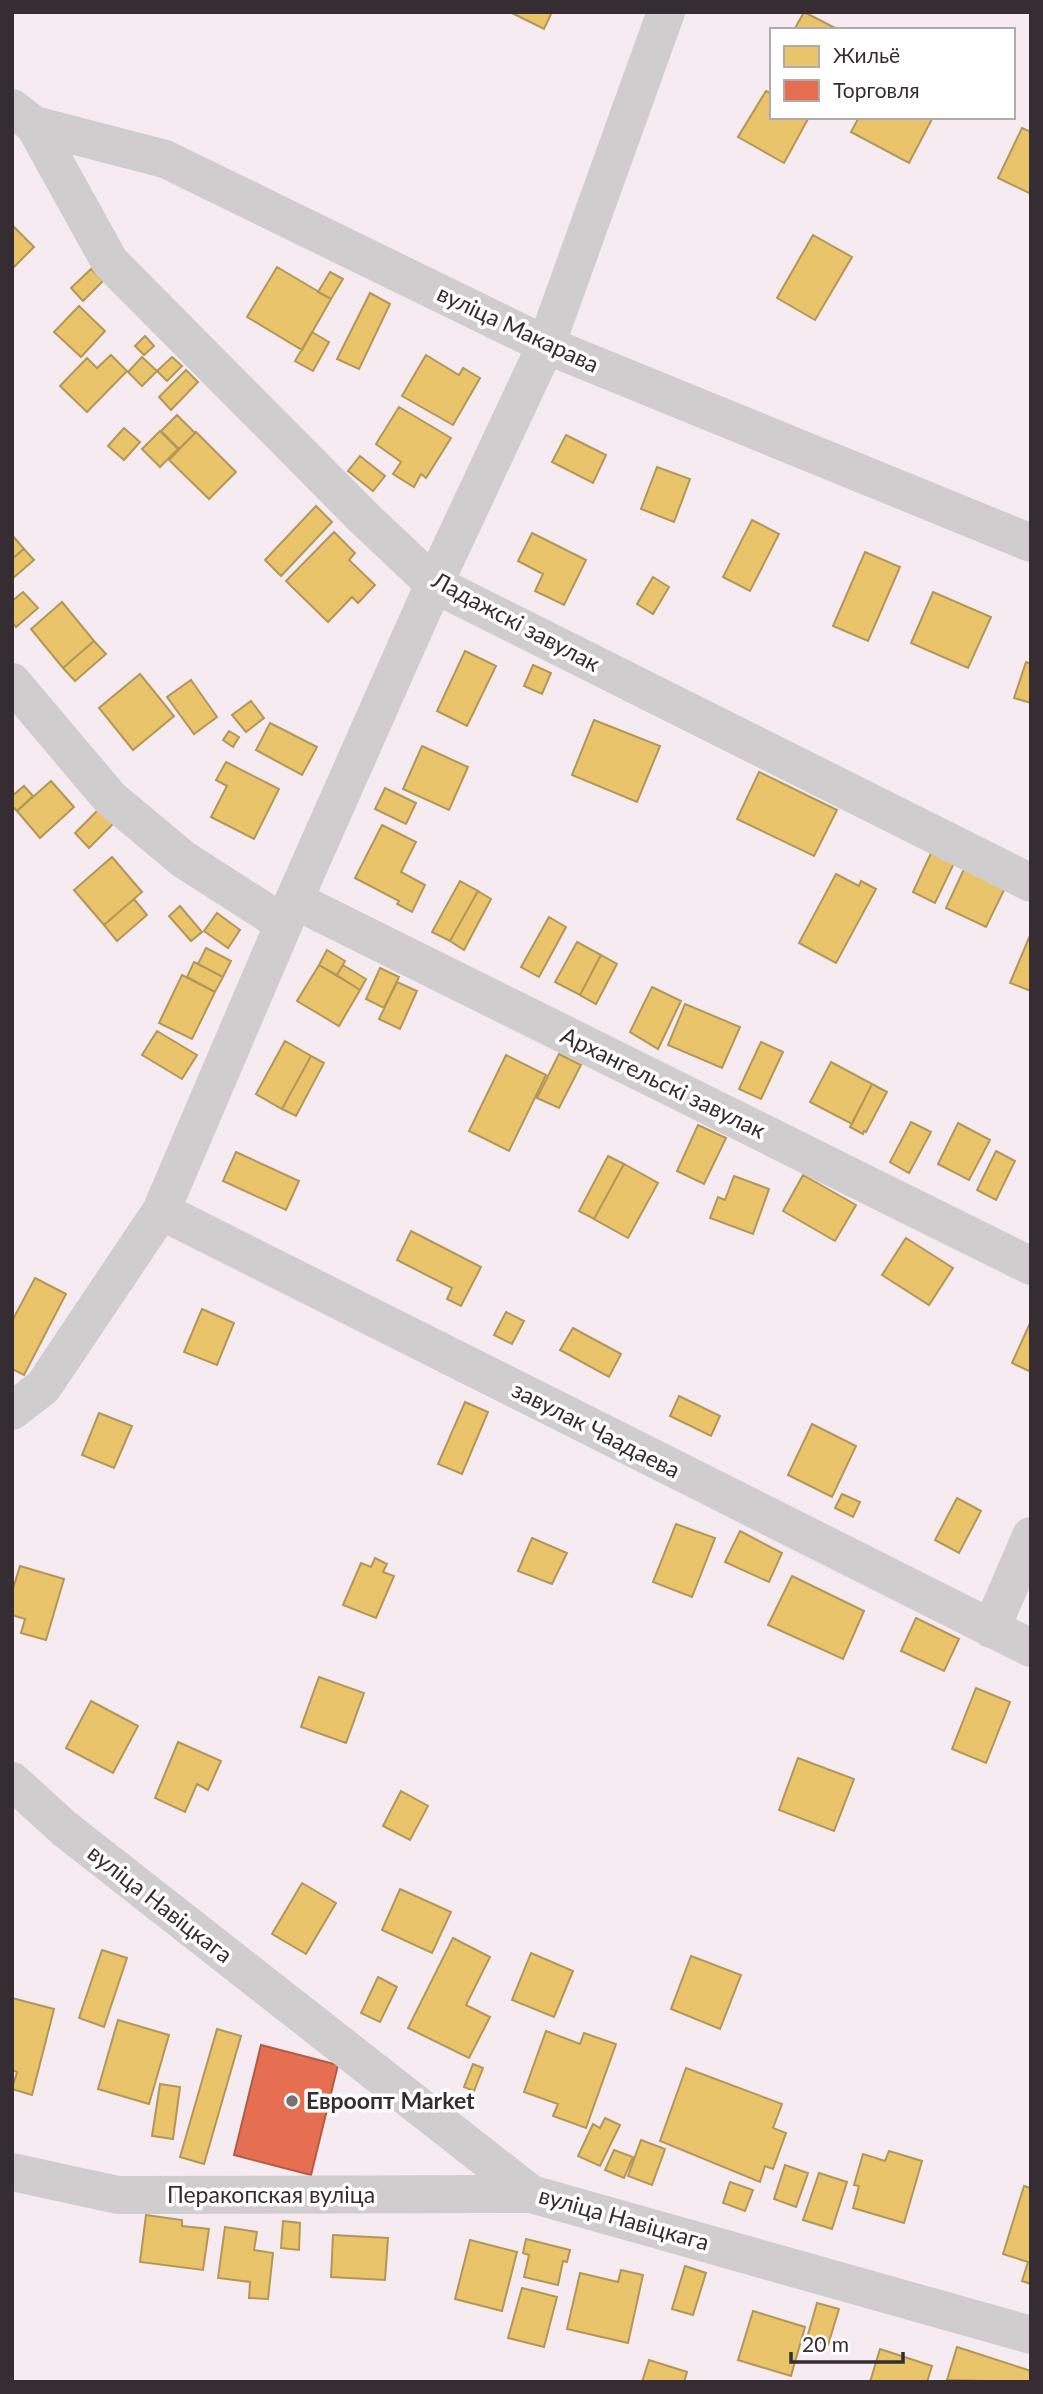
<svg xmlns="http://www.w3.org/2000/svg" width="1043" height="2394" viewBox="0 0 1043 2394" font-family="Lato,sans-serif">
<rect width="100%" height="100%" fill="#f6ebf1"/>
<path fill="#e9c46a" stroke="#b39759" stroke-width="2" d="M510,12H552L544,29Z
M804,12L839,30H794Z
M766,91L772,94V117H809L784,163L738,137Z
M859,117H933L909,163L851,132Z
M1022,128L1031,132V194L998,178Z
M13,226L34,247L12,269V227Z
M813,235L852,257L815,320L777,298Z
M277,267L331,299L302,350L247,317Z
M91,269L103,281L83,301L71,288Z
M330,272L343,279L331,299L318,292Z
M370,293L390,304L359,369L337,359Z
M79,306L105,331L81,357L54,332Z
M312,332L329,342L313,371L295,361Z
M145,336L154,346L144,355L135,346Z
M111,355L127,371L87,412L60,386L87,358L97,368Z
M426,355L459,375L463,368L480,378L453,425L402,396Z
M142,357L157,371L142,386L128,372Z
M172,357L182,366L167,381L157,371Z
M186,370L198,382L171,410L159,397Z
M399,407L451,438L426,478L421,474L414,487L393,474L401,462L376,444Z
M177,415L195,433L179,449L161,431Z
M124,428L140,442L124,460L108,446Z
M160,431L178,449L160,467L142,449Z
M196,432L236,472L209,499L169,460Z
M566,435L606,455L593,483L552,462Z
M360,456L385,476L373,491L348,471Z
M657,467L690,479L674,522L641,509Z
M316,506L332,522L281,576L265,560Z
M752,520L779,534L750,591L723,577Z
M334,532L355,553L349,560L375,585L358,603L352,597L328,622L286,581Z
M532,533L586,560L564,605L535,591L543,574L518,561Z
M12,535L24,549L12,559Z
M24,549L34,560L12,579V559Z
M865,552L900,567L868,641L833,626Z
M653,577L669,587L653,614L637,604Z
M23,592L38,608L16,627L12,622V601Z
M933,592L991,617L968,668L911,643Z
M62,602L94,641L63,668L31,629Z
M94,641L106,654L75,681L63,668Z
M465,651L496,666L467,726L437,711Z
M1026,662L1031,664V703L1014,698Z
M533,665L551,673L542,694L524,686Z
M140,674L174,716L133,750L99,708Z
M191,680L217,717L194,734L167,697Z
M251,701L264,718L246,732L232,715Z
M594,720L660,746L637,802L572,775Z
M270,723L317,747L302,775L256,750Z
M229,731L239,737L233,747L223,740Z
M422,746L468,767L449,810L403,789Z
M226,762L279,789L254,839L211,817L227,786L216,780Z
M759,772L837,810L814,856L737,819Z
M51,781L74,807L40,838L17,811Z
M24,786L33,796L17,811L12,806V796Z
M385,788L416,803L406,824L375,809Z
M100,808L114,823L89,848L75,833Z
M382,825L416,842L401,872L425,885L412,912L397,904L399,901L355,878Z
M931,853L954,863L935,903L913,892Z
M112,857L142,892L104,925L74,890Z
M964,869L1005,888L986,927L946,908Z
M836,874L859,886L861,881L876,889L836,963L799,943Z
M460,881L478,891L450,941L432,932Z
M478,891L491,899L464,950L450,941Z
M134,899L147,915L117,941L104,925Z
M180,906L202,932L191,941L169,916Z
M217,913L240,930L228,948L204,931Z
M549,917L566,927L539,977L521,967Z
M1031,933V991L1010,983Z
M577,942L601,955L580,995L555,982Z
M206,948L231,961L223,977L198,964Z
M327,950L345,961L337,975L319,965Z
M601,955L617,964L596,1004L580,995Z
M194,962L223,977L215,992L187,977Z
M319,965L360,990L339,1026L297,1001Z
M343,965L366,979L360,990L337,975Z
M380,968L399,977L384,1008L366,999Z
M182,975L215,992L192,1039L159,1023Z
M397,982L417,991L400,1029L379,1019Z
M652,987L681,1001L658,1049L630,1032Z
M685,1004L740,1027L722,1068L668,1045Z
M157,1031L197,1055L182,1079L142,1055Z
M285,1041L311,1056L282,1109L256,1094Z
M761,1042L783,1052L761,1099L739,1089Z
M559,1054L581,1065L559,1108L537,1098Z
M506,1055L546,1075L509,1151L469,1131Z
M311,1056L324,1063L296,1116L282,1109Z
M831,1062L872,1084L852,1124L810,1102Z
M872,1084L887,1092L866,1132L864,1131L863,1134L850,1127Z
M911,1122L931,1132L909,1173L890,1162Z
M958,1123L990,1140L969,1180L938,1164Z
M698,1125L726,1138L704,1184L677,1171Z
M996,1151L1015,1161L996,1200L977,1190Z
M236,1152L299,1181L286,1210L223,1181Z
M608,1156L624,1164L594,1219L579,1211Z
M624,1164L658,1183L628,1238L594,1219Z
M803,1175L856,1205L835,1241L783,1211Z
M734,1176L769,1189L753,1234L710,1218L718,1197L725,1200Z
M411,1231L481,1267L461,1306L447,1299L452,1288L397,1260Z
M906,1238L953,1268L929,1305L882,1275Z
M35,1278L66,1294L24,1375L12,1369V1321Z
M202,1309L234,1323L217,1365L184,1352Z
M506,1312L524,1321L512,1344L494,1335Z
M1031,1321V1372L1012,1363Z
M573,1328L621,1354L609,1377L560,1350Z
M679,1396L720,1416L711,1436L670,1416Z
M465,1402L488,1412L462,1474L438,1464Z
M99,1413L132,1426L114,1468L82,1455Z
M812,1424L856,1446L832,1497L788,1475Z
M842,1494L860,1502L853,1517L835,1508Z
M957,1498L981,1511L959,1553L935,1540Z
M676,1524L715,1538L692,1597L653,1582Z
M740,1531L782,1553L769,1582L725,1562Z
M532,1538L567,1553L552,1584L518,1571Z
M375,1558L387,1564L383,1572L394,1576L376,1618L343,1605L361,1563L371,1567Z
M20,1566L64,1579L46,1640L21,1633L25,1619L12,1615V1592Z
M792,1576L864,1611L843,1659L768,1625Z
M916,1618L959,1639L944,1671L901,1651Z
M319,1677L364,1693L346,1743L301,1727Z
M976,1688L1010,1702L986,1763L952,1749Z
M91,1701L138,1726L113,1773L66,1748Z
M178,1742L221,1761L208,1790L197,1784L185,1812L155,1798Z
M798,1758L854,1779L834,1831L779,1810Z
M401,1791L428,1806L410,1840L383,1826Z
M302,1883L336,1903L306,1954L272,1934Z
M400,1889L451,1912L432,1953L382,1930Z
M453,1938L490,1957L466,2005L490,2017L469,2058L408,2028Z
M102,1950L127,1958L104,2027L79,2018Z
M531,1953L573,1971L554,2017L512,2000Z
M691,1956L741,1975L720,2029L671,2009Z
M378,1977L397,1987L380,2022L361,2013Z
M12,1998L54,2009L32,2095L12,2089L17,2072L12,2070Z
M118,2020L169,2035L149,2104L98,2089Z
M217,2029L241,2036L204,2164L180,2157Z
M546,2031L580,2044L584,2033L616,2044L586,2128L553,2116L558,2104L524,2092Z
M473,2064L483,2068L474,2091L464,2087Z
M686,2068L782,2104L773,2128L786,2133L773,2169L765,2166L760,2182L660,2141Z
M160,2084L180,2087L173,2139L152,2136Z
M605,2118L620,2125L600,2166L578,2156L593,2124L600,2128Z
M641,2140L665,2149L652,2185L628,2176Z
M614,2150L633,2157L624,2178L605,2170Z
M889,2151L922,2161L904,2223L853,2208L859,2186L854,2185L863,2154L885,2161Z
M785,2165L808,2173L796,2207L774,2199Z
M819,2173L847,2182L832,2229L803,2220Z
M730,2182L753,2190L745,2211L723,2203Z
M1024,2186L1031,2188V2284L1022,2281L1028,2262L1003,2254Z
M146,2215L182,2220V2226L209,2229L203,2270L140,2262Z
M283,2221L300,2223L299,2250L281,2248Z
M225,2227L257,2232L254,2250L273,2253L268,2299L249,2298L250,2282L218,2278Z
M333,2235L388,2238L385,2280L331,2277Z
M526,2239L570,2250L567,2262L563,2261L558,2285L524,2277L529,2255L523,2253Z
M470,2240L517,2252L502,2311L455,2299Z
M685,2266L706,2273L693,2315L672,2309Z
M621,2270L643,2275L628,2343L567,2329L580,2273L618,2282Z
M522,2288L557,2297L544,2347L508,2338Z
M817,2303L839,2309L828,2345L807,2338Z
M753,2311L805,2327L791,2376L738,2360Z
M957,2347L1031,2371L1030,2382L947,2380Z
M880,2349L932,2366L927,2382H870Z
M649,2360L687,2372L684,2382H642Z"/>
<path fill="#e76f51" stroke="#b25b47" stroke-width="2" d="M261,2045L338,2065L311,2175L234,2155Z"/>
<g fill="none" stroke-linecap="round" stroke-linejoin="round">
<path stroke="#d0cdce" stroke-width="38" d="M12,108L34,125L165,159L546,345L1031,543
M34,125L110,262L365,519L434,584L1031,883
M12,682L110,798L183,859L284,924
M294,900L1031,1266
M161,1211L1031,1648
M12,1411L43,1387L161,1211L294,900L434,584L546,345L666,12
M991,1629L1031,1536
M12,1781L65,1829L531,2194L1031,2335
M12,2172L118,2195L531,2194"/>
</g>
<circle fill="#797074" stroke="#fff" stroke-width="2.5" cx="292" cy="2101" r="7"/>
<g text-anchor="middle" stroke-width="7" stroke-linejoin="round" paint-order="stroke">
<g font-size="23" fill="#352d31" stroke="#fff">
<text transform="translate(518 329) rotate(25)" y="8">вуліца Макарава</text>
<text transform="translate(516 622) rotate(28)" y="8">Ладажскі завулак</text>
<text transform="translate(663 1083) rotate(26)" y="8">Архангельскі завулак</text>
<text transform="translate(596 1430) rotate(27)" y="8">завулак Чаадаева</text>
<text transform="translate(160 1904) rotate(38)" y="8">вуліца Навіцкага</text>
<text x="271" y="2203">Перакопская вуліца</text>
<text transform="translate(624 2219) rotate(16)" y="8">вуліца Навіцкага</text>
</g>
<g font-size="23" font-weight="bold" fill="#352d31" stroke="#fff" text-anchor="start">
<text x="306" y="2109">Евроопт Market</text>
</g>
</g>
<rect width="1043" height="2394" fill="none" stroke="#352d31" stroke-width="28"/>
<rect x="770" y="28" width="245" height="91" fill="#ffffff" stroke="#aeabad" stroke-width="2"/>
<rect x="784" y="46" width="35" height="21" fill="#e9c46a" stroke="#aeabad" stroke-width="2"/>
<text x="833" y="63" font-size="21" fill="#352d31">Жильё</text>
<rect x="784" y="80" width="35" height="21" fill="#e76f51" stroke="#aeabad" stroke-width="2"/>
<text x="833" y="98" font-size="21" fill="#352d31">Торговля</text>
<path d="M791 2352v10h112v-10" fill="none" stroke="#352d31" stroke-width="3.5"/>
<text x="802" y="2352" font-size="21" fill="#352d31" stroke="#ffffff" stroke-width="5" paint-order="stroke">20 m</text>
</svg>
